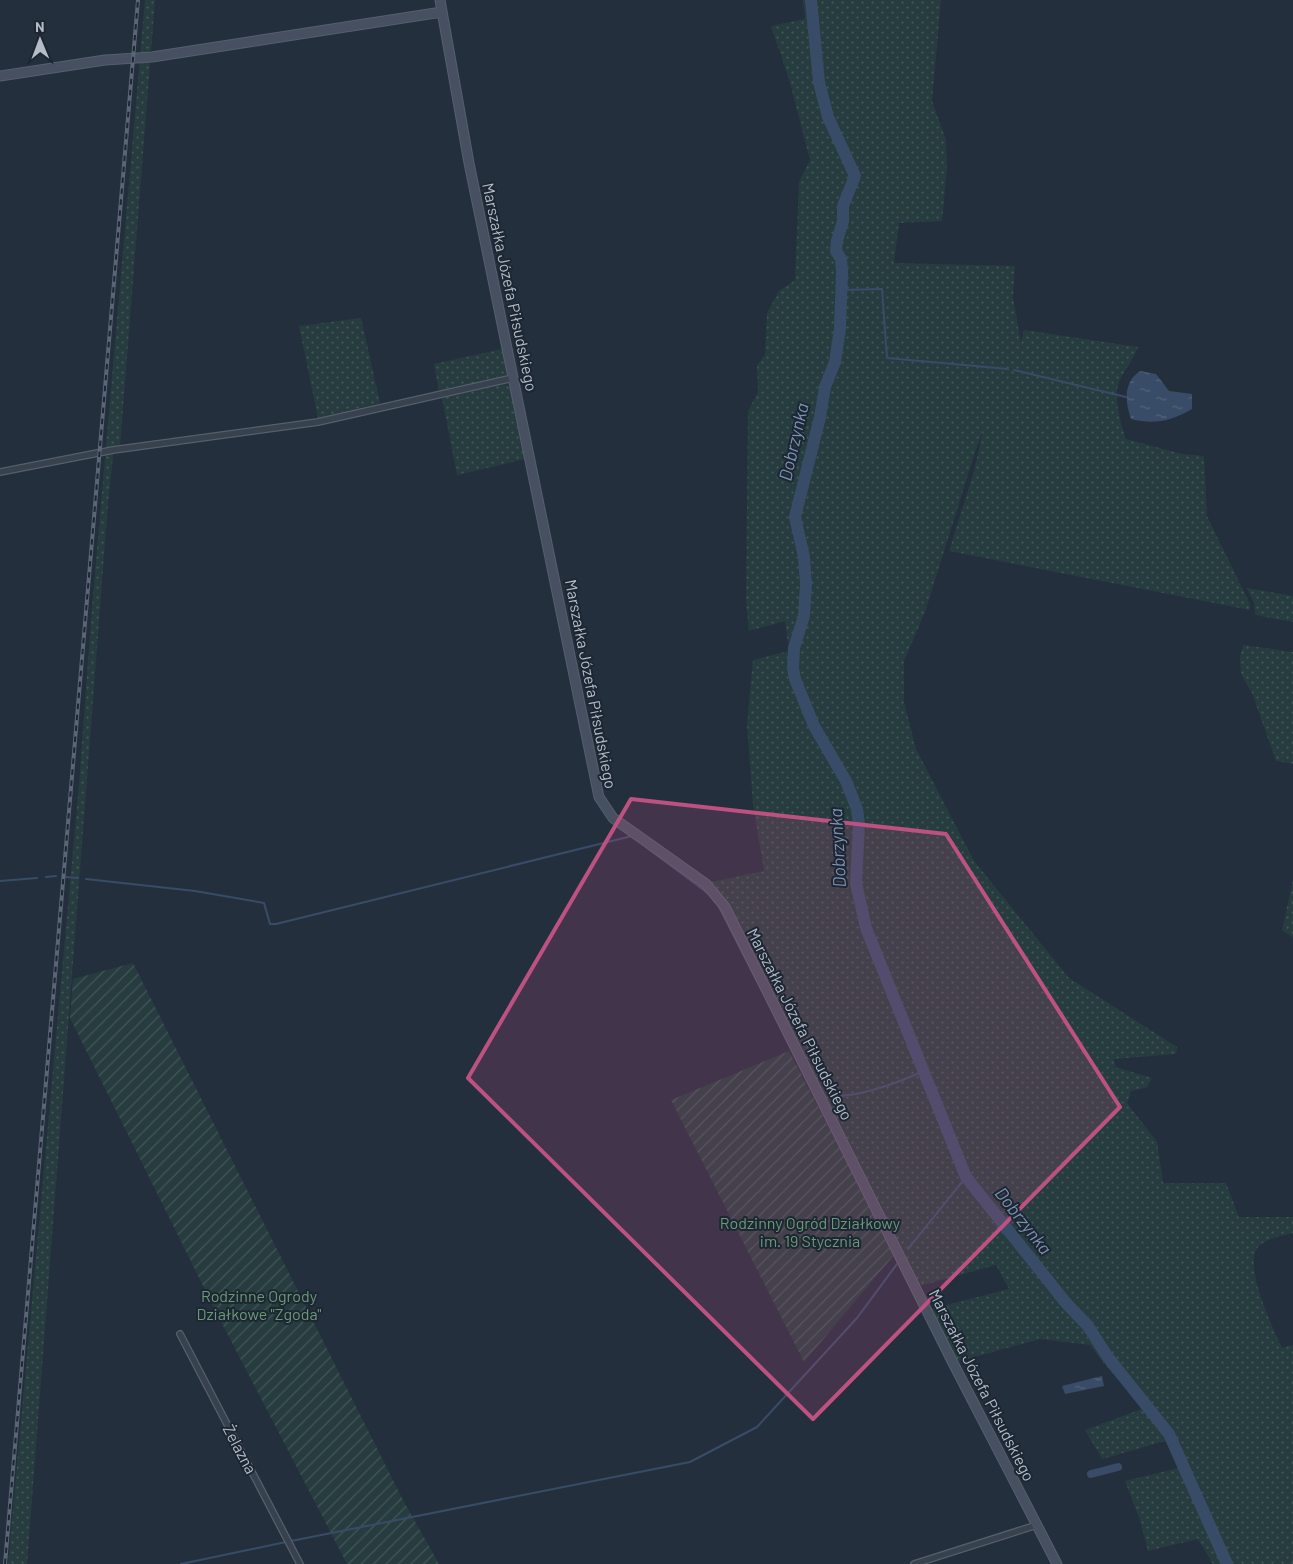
<svg xmlns="http://www.w3.org/2000/svg" width="1293" height="1564" viewBox="0 0 1293 1564" font-family="Barlow,sans-serif">
<defs>
<pattern id="grass-dots" width="8" height="8" patternUnits="userSpaceOnUse" patternTransform="scale(1.25)"><rect width="8" height="8" fill="#263c3f"/><path d="M2 2h.1M6 6h.1" fill="none" stroke="#435659" stroke-width="1.8" stroke-linecap="round"/></pattern>
<pattern id="garden-furrows" width="10" height="10" patternUnits="userSpaceOnUse" patternTransform="scale(1.25)"><rect width="10" height="10" fill="#263c3f"/><path d="M-1 1l2-2M0 10L10 0M9 11l2-2" fill="none" stroke="#435659"/></pattern>
<pattern id="water-ripples" width="26" height="14" patternUnits="userSpaceOnUse" patternTransform="scale(1.25)"><rect width="26" height="14" fill="#394c67"/><path d="M2 4q2-2 4 0t4 0M15 11q2-2 4 0t4 0" fill="none" stroke="#53647b"/></pattern>
</defs>
<rect width="100%" height="100%" fill="#242f3e"/>
<path fill="url(#grass-dots)" d="M145,0H155L120,446L114,447L108,503L27,1564H8L79,785L92,607Z
M803,0H941L932,101L946,140L947,168L942,221L899,223L894,263L1015,266L1013,297L1021,343L1024,330L1138,347C1133,360 1124,370 1119,382C1113,396 1121,425 1126,439L1182,454L1204,456L1207,516L1250,604V610L949,551L974,471L984,427L993,406L976,449L925,612L904,661V702L916,749L974,861L1069,978L1177,1047L1176,1054L1114,1059L1115,1067L1152,1078L1147,1087L1131,1091L1127,1103L1157,1142L1163,1183H1226L1239,1217H1293V1233C1283,1236 1268,1238 1260,1245C1240,1261 1274,1330 1282,1348L1293,1345V1564H1213L1198,1539L1148,1551L1140,1520L1125,1481L1182,1467L1169,1440L1102,1459L1085,1430L1142,1409C1125,1386 1106,1368 1090,1345L1040,1339L953,1363L927,1310L1009,1289L996,1265L916,1287L855,1155L808,1062L725,907L727,902L711,882L764,871L753,804L747,725L753,660L789,651L785,621L749,631L746,601L748,411L758,392L757,366L765,354L767,313L779,291L795,280L799,182L810,160L789,79L771,26L805,19Z
M361,318L380,403L318,418L299,326Z
M502,349L507,372L504,377L439,391L434,364Z
M503,384H506L511,388L525,459L457,475L442,398Z
M1247,588L1293,596V622L1255,615L1254,603Z
M1243,645L1293,652V764L1276,761L1252,693L1241,674L1240,657Z
M1293,880V938L1282,930Z"/>
<path fill="url(#garden-furrows)" d="M133,963L403,1500L439,1564H347L215,1310L70,1018L73,979Z
M789,1051L895,1254L804,1362L671,1100Z"/>
<path fill="url(#water-ripples)" d="M1140,371L1156,374L1169,391L1192,394V409C1171,421 1154,425 1131,419C1125,401 1123,383 1140,371Z
M1102,1376L1104,1386L1065,1394L1062,1386Z"/>
<g fill="none" stroke-linecap="round" stroke-linejoin="round">
<path stroke="#394c67" stroke-width="2" d="M840,290L882,289L887,358L1008,369
M1014,370L1126,397
M646,847L710,895
M46,877L56,876
M66,877L78,878
M86,879L195,891L264,903L270,924H276L632,836
M0,881L37,878
M719,907L759,985
M786,1038L815,1096
M832,1096C861,1097 897,1083 924,1071
M908,1249L966,1177
M291,1541L690,1462L757,1427L857,1318L897,1264
M181,1564L286,1542"/>
<path stroke="#394c67" stroke-width="8" d="M1091,1474L1118,1467"/>
<path stroke="#394c67" stroke-width="12" d="M811,0L819,82L828,117L855,176L843,206V221L837,241L836,251L841,259L842,272L840,329L835,362L825,387L820,417L795,517L804,557L806,584L804,616L794,648L793,668L795,679L814,726L846,781L857,809L859,824L856,883L866,928L966,1177L1066,1303L1088,1326L1107,1356L1169,1434L1227,1564"/>
<defs>
<path id="street" d="M0,472L113,450L318,422L513,378
M180,1334L300,1564
M914,1564L1037,1525"/>
<path id="secondary" d="M440,0L469,163L599,797L613,818L706,884L725,907L953,1363L1057,1564
M0,76L105,60L152,57L442,12"/>
</defs>
<use href="#street" stroke="#565f6c" stroke-width="8"/>
<use href="#secondary" stroke="#565f6c" stroke-width="11"/>
<use href="#street" stroke="#38414e" stroke-width="5.5"/>
<use href="#secondary" stroke="#465061" stroke-width="9"/>
<defs>
<path id="rail" d="M5,1564L138,0"/>
</defs>
<use href="#rail" stroke="#5a6575" stroke-width="4"/>
<use href="#rail" stroke="#1d2633" stroke-width="2" stroke-dasharray="5.5" stroke-linecap="butt"/>
</g>
<path fill="#bd5182" fill-opacity="0.2" stroke="#bd5182" stroke-width="4" stroke-linejoin="round" d="M631,799L946,834L1120,1107L813,1419L468,1078Z"/>
<g text-anchor="middle" stroke-width="4" stroke-linejoin="round" paint-order="stroke">
<g font-size="16" fill="#b4bcc9" stroke="#1d2633">
<text transform="translate(510 287) rotate(78)" y="6">Marszałka Józefa Piłsudskiego</text>
<text transform="translate(591 684) rotate(79)" y="6">Marszałka Józefa Piłsudskiego</text>
<text transform="translate(800 1024) rotate(63)" y="6">Marszałka Józefa Piłsudskiego</text>
<text transform="translate(982 1385) rotate(63)" y="6">Marszałka Józefa Piłsudskiego</text>
<text transform="translate(240 1449) rotate(62)" y="6">Żelazna</text>
</g>
<g font-size="16" fill="#6b9a76" stroke="#1d2633">
<text x="810" y="1229">Rodzinny Ogród Działkowy<tspan x="810" dy="18">im. 19 Stycznia</tspan></text>
<text x="259" y="1302">Rodzinne Ogrody<tspan x="259" dy="18">Działkowe "Zgoda"</tspan></text>
</g>
<g font-size="18" font-style="italic" fill="#7c92b1" stroke="#1d2633">
<text transform="translate(794 442) rotate(-77)" y="6">Dobrzynka</text>
<text transform="translate(838 848) rotate(-93)" y="6">Dobrzynka</text>
<text transform="translate(1023 1221) rotate(52)" y="6">Dobrzynka</text>
</g>
</g>
<g transform="translate(40 40) rotate(359)" stroke="#1d2633" stroke-width="4" paint-order="stroke">
<path d="M0-4L9 19L0 12L-9 19Z" fill="#b4bcc9"/>
<text y="-8" font-size="14" font-weight="bold" text-anchor="middle" fill="#b4bcc9">N</text>
</g>
</svg>
